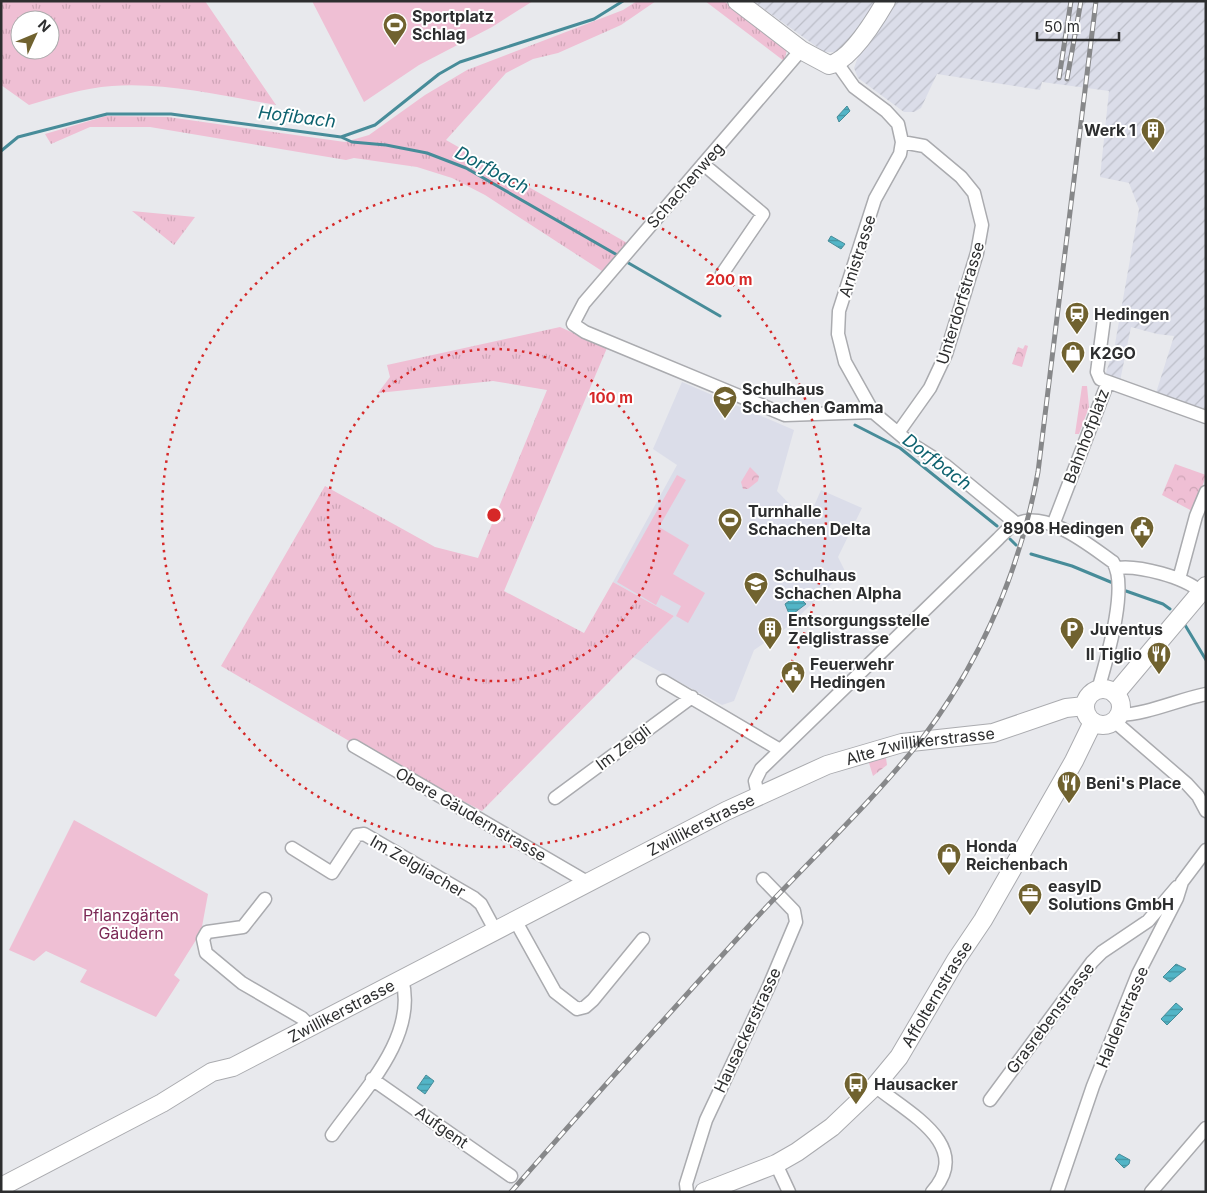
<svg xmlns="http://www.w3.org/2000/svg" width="1207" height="1193" viewBox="0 0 1207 1193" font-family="Inter,sans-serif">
<defs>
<pattern id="industrial-furrows" width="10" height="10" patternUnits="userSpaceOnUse" patternTransform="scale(1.25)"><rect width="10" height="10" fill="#dbdde9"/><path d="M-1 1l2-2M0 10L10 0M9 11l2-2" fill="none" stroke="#bcbec8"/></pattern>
<pattern id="grass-tufts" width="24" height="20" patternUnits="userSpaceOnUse" patternTransform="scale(1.25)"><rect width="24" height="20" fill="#efbfd4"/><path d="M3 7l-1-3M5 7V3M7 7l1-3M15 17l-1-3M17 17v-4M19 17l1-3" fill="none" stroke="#cda4b6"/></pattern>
<pattern id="park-crowns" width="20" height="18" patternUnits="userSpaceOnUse" patternTransform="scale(1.25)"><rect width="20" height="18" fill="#efbfd4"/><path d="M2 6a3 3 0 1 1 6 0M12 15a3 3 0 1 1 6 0" fill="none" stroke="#cda4b6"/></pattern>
<pattern id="water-rules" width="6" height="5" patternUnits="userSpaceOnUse" patternTransform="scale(1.25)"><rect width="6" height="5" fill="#52b5c7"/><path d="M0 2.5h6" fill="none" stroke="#4494a2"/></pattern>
</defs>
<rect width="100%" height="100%" fill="#e8e9ed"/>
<path fill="#dbdde9" d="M682,382L794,430L777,491L803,518L814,506L821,490L862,508L838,557L845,571L789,626L754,650L734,701L722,705L633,657L674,616L613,582L677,465L653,449Z"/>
<path fill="url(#industrial-furrows)" d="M753,1H1206V412L1155,396L1174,336L1157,334L1131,327L1120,381L1105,376L1115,344L1139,209L1129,183L1100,177L1109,91L1042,82L1040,90L937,74L921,108L914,112H904L858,78L854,68L858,57L844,47L835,52H824Z"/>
<path fill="url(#grass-tufts)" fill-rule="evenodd" d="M1,1H205L276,105C223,96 166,82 112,86C83,88 56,97 29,105L1,85ZM20,20H50V50H20Z
M637,1H656L621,25L558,53L533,59L506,73L446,140L629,244L605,273L485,195L452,178L417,167L354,158L346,160L150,127H90L51,144L45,134L106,116L168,117L345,142L369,135L425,95L467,70L623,10Z
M705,1H724L787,50L784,61Z
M132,211L195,217L174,245Z
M560,327L607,348L504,591L584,633L613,582L674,616L482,811L356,745L221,666L325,486L435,547L478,558L547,390L493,381L378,393L390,377L387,365Z
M1082,386H1087L1089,407L1079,434H1075Z"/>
<path fill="url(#park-crowns)" d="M1025,345L1028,346L1022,367L1012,364L1018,347L1023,349Z
M1175,464L1206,475L1194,512L1162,495Z
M750,467L759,476L758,481L748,489H743L741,482Z
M886,758L887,765L873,776L869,763L875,759Z"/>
<path fill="#efbfd4" d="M312,1H533L492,27L419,65L364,102Z
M677,475L686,480L659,527L689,545L673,574L705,593L688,623L676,616L681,606L661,595L656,605L617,582Z
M74,820L208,894L201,932L174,975L180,980L156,1017L80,982L87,970L46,951L34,961L9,950Z"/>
<path fill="url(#water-rules)" stroke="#478c99" d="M847,106L850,111L839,122L837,117Z
M831,236L845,244L841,249L828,241Z
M797,595L806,604L790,616L785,604Z
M1176,964L1186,969L1170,982L1163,977Z
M1176,1003L1183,1009L1167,1025L1161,1019Z
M426,1075L434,1081L425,1094L417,1088Z
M1119,1154L1130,1160L1129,1164L1124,1168L1115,1159Z"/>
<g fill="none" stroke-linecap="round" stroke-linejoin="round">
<path stroke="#478c99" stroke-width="3" d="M341,137L352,142L386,145L427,153L466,168L619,256
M1,151L18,137L107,114H171L341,137L375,125L439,74L460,62L594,19L623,1
M625,261L720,316
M855,425L900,448L997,526
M1010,539L1016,545
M1031,554L1072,566L1113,583
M1126,591L1163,604L1170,609
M1185,625L1206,660"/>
<defs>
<path id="street" d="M801,50L584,303L573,324L585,332L785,415L873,412
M837,63L854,87L886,111L898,124L902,142L900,154L875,199L839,311L838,334L845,362L873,412L910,443L945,465L1017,524
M703,164L763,214L722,274
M1104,319L1097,372L1100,379L1206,417
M898,433L930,388L946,354L977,253L982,225L974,193L961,177L924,146L902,142
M1053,525L1108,382
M1117,568C1139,565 1184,577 1201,592
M1179,579L1196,516L1206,492
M663,681L780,750
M1119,715C1148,714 1177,700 1206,694
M1114,721L1187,784L1198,796L1206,811
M354,746L587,882
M758,795L755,781L761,769L998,539C1003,534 1009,527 1016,524C1046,509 1090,546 1113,562C1129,587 1106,661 1098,690
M555,798L692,697
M292,848L332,873L357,835L364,834L474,898L481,904L495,930
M265,899L243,927L207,932L203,939L206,953L242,983L302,1018L310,1026
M515,920L555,992L577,1009L585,1007L593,1000L643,939
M372,1079L511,1176
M875,1086C908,1113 974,1145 932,1192
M990,1100L1092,962L1102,952L1148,921L1177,887
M332,1135C363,1091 418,1037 402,979
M776,1164L789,1192
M687,1192L686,1184L706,1120L769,986L796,922L794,911L763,879
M1057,1192L1093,1086L1138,974L1177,898L1182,882L1206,850
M1151,1192L1206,1128"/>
<g id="secondary">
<path d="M737,1L801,50L829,65C850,61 875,20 886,1"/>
<circle cx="1103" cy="707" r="18"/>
<path d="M1115,694L1206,586"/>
<path id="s1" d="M1,1187L162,1103L212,1072L233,1067L726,811L827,765L902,743L993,733L1066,708L1085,706"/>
<path id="s2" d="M704,1192L776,1164L797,1152L832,1127L875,1086L899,1057L956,960L983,920L1074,761L1093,722"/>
</g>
</defs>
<use href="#street" stroke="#aaabaf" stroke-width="15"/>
<use href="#secondary" stroke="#aaabaf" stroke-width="20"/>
<use href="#street" stroke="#fff" stroke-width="12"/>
<use href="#secondary" stroke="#fff" stroke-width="18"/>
<defs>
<path id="rail" d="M1059,78L1071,1
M1067,79L1081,1
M511,1192C592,1099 674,1008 757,917C812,858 871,803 921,740C982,660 1020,570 1038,472L1096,1"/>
</defs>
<use href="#rail" stroke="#87888a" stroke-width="5"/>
<use href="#rail" stroke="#fff" stroke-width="3" stroke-dasharray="9" stroke-linecap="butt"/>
</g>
<g fill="none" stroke="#d62828" stroke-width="2.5" stroke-dasharray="2.5 5">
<circle cx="494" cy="515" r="166"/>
<circle cx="494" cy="515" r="332"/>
</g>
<defs>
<symbol id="stadium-pin" viewBox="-11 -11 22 30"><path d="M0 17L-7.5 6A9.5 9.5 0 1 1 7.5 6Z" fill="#70622f" stroke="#fff"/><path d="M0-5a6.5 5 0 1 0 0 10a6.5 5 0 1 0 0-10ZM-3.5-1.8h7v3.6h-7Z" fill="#fff"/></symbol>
<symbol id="building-pin" viewBox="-11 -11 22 30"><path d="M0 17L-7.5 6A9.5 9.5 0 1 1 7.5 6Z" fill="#70622f" stroke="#fff"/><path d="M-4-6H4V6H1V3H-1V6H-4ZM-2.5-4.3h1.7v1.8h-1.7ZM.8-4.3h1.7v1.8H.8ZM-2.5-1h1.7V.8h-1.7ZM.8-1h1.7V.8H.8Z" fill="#fff"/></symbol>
<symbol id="station-pin" viewBox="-11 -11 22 30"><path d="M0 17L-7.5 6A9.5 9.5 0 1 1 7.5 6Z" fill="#70622f" stroke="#fff"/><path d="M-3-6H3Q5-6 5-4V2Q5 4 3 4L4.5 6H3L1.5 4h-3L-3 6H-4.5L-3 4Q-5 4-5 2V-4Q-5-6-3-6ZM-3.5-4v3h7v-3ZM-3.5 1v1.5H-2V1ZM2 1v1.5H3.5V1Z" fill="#fff"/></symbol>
<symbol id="shop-pin" viewBox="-11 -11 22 30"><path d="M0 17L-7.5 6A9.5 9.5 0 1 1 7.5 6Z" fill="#70622f" stroke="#fff"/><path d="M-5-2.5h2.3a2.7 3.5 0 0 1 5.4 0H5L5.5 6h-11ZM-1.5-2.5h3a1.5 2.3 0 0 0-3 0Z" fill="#fff"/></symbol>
<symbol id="school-pin" viewBox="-11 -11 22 30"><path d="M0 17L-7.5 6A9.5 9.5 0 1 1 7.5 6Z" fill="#70622f" stroke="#fff"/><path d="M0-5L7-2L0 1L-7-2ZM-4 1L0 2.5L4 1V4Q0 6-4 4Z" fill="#fff"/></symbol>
<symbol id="civic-pin" viewBox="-11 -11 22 30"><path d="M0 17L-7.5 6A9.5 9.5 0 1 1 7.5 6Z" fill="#70622f" stroke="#fff"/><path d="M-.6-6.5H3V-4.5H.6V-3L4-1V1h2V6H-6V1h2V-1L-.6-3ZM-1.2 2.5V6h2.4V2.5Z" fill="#fff"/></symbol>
<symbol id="parking-pin" viewBox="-11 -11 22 30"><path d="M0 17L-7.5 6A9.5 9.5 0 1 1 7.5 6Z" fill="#70622f" stroke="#fff"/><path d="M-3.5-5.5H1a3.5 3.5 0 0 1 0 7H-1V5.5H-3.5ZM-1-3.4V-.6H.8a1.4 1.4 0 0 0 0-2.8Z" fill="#fff"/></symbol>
<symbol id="restaurant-pin" viewBox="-11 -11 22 30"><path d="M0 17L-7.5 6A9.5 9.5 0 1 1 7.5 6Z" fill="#70622f" stroke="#fff"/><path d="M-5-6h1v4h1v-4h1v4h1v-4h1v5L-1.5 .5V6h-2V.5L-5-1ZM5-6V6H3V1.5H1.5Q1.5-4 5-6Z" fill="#fff"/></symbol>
<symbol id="office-pin" viewBox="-11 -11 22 30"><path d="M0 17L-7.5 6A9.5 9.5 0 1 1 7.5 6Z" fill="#70622f" stroke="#fff"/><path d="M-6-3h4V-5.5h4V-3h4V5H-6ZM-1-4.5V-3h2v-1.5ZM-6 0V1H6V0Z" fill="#fff"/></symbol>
<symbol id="bus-pin" viewBox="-11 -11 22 30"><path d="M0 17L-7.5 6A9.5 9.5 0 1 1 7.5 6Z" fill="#70622f" stroke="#fff"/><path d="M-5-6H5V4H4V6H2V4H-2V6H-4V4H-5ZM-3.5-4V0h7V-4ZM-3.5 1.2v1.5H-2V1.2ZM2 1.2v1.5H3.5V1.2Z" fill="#fff"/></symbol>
</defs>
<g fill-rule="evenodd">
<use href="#stadium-pin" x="381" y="11" width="28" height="38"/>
<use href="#building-pin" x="1139" y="116" width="28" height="38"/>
<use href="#station-pin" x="1063" y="300" width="28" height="38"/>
<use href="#shop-pin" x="1059" y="339" width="28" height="38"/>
<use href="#school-pin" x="711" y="384" width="28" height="38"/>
<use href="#stadium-pin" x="716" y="506" width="28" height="38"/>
<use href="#civic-pin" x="1128" y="514" width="28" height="38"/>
<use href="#school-pin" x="742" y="570" width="28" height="38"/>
<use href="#building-pin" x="756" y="615" width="28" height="38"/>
<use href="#parking-pin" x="1058" y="615" width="28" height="38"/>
<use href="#restaurant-pin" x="1145" y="640" width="28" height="38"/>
<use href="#civic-pin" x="779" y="659" width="28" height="38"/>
<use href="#restaurant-pin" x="1055" y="769" width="28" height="38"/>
<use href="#shop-pin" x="935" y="841" width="28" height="38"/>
<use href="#office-pin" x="1016" y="881" width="28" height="38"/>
<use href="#bus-pin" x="842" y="1070" width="28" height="38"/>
</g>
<g text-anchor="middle" stroke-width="4" stroke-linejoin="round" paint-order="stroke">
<g font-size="16" font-weight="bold" fill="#2d2e2f" stroke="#fff" text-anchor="start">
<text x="412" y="22">Sportplatz<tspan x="412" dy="18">Schlag</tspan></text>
<text x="1136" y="136" text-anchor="end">Werk 1</text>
<text x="1094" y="320">Hedingen</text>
<text x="1090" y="359">K2GO</text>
<text x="742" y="395">Schulhaus<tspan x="742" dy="18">Schachen Gamma</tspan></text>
<text x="748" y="517">Turnhalle<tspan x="748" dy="18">Schachen Delta</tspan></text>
<text x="1124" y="534" text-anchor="end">8908 Hedingen</text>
<text x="774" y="581">Schulhaus<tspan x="774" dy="18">Schachen Alpha</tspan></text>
<text x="788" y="626">Entsorgungsstelle<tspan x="788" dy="18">Zelglistrasse</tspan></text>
<text x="1090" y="635">Juventus</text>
<text x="1142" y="660" text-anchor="end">Il Tiglio</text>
<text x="810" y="670">Feuerwehr<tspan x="810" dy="18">Hedingen</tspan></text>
<text x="1086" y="789">Beni's Place</text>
<text x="966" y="852">Honda<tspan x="966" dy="18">Reichenbach</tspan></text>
<text x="1048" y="892">easyID<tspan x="1048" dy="18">Solutions GmbH</tspan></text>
<text x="874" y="1090">Hausacker</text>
</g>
<g font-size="16" fill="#2d2e2f" stroke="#fff">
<text transform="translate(685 185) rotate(-49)" y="6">Schachenweg</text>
<text transform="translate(857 256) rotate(-72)" y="6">Arnistrasse</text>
<text transform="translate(960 303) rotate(-73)" y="6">Unterdorfstrasse</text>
<text transform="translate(1086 436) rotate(-69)" y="6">Bahnhofplatz</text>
<text dy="6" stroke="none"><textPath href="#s1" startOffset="1024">Alte Zwillikerstrasse</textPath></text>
<text transform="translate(623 747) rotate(-37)" y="6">Im Zelgli</text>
<text transform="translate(471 814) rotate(30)" y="6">Obere Gäudernstrasse</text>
<text dy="6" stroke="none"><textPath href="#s1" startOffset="789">Zwillikerstrasse</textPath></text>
<text transform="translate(418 866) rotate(30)" y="6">Im Zelgliacher</text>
<text dy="6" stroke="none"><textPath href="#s2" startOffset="315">Affolternstrasse</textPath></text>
<text dy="6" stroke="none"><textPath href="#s1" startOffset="384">Zwillikerstrasse</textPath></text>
<text transform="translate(1122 1017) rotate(-67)" y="6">Haldenstrasse</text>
<text transform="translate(1050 1018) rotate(-53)" y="6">Grasrebenstrasse</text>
<text transform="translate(747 1030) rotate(-65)" y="6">Hausackerstrasse</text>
<text transform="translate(442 1127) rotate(35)" y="6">Aufgent</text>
</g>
<g font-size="16" fill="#7c2956" stroke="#fff">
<text x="131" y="921">Pflanzgärten<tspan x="131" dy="18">Gäudern</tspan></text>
</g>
<g font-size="18" font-style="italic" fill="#0e626f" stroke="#fff">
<text transform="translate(297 117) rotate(7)" y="6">Hofibach</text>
<text transform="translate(492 170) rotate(28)" y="6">Dorfbach</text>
<text transform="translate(937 462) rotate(37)" y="6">Dorfbach</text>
</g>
</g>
<circle cx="494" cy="515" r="8" fill="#d62828" stroke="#fff" stroke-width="2.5"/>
<g font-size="15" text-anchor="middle" font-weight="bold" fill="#d62828" stroke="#fff" stroke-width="4" stroke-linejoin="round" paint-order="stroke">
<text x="729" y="285">200 m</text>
<text x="611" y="403">100 m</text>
</g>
<rect width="1207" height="1193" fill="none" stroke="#2d2e2f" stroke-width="5"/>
<g transform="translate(35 35) rotate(46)"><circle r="24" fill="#ffffff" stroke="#ababac"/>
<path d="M0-4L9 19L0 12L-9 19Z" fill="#70622f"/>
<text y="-8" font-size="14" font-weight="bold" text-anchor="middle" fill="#2d2e2f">N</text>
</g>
<path d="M1037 32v8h82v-8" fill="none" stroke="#2d2e2f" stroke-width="2.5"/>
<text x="1044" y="32" font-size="15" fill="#2d2e2f" stroke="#ffffff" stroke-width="4" paint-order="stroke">50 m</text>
</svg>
